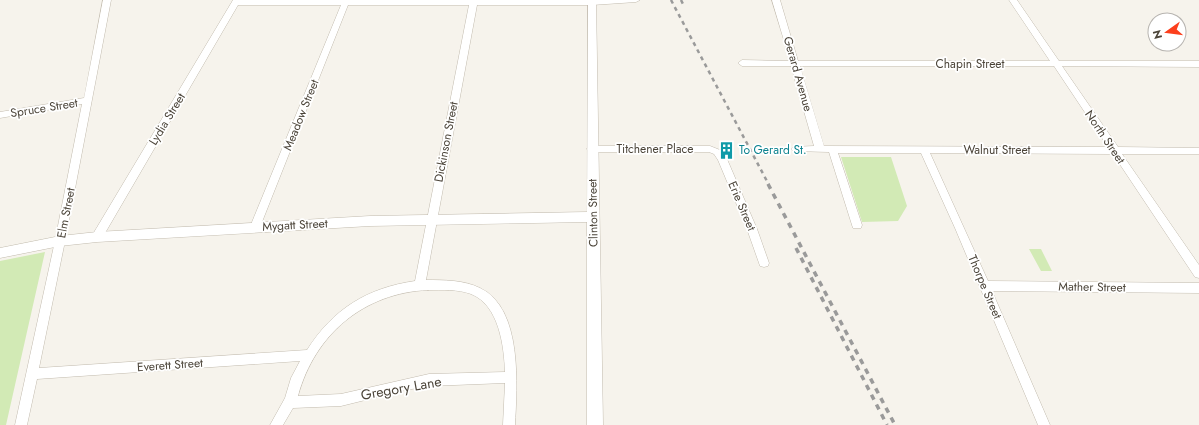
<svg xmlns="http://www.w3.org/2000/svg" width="1199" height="425" viewBox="0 0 1199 425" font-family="Jost,sans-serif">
<rect width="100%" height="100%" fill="#f6f3ec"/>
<path fill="#d2eab5" d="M841,157H891L907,206L898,221L862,222Z
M1029,249H1041L1052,271H1041Z
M45,252L6,425H0V261Z"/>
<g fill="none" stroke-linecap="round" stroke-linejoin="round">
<defs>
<path id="minor" d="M103,0H111L65,241L39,368L307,350C333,309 367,288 415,281L469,5H348L260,227L259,230H251L250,227L341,5H238L101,240L97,241L93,240L92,237L93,234L233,0H640L636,2L592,5H477L426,280C444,280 464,280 480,288C523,308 517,387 515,425H503L505,383L429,386L406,390L341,406L293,408L283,425H270L285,398L291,378L300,361L37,379L27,425H15L55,241L82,104L0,118V112L84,98ZM428,290C442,290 458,289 471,294C499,305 504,346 505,372L429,374L341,394L298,396C315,334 364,293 428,290Z
M772,0H780L798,61H1050L1009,0H1017L1059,61H1199V67L1062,66L1118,147L1199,148V154H1122L1199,265V278L1195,277L1113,154L930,153L988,281L1199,283V293L992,291L1050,425H1038L955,228L921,153H838L862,225L861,228H853L852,225L829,152L793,151L791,149L793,147L814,146L791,66H742L738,63L742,60L790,61ZM800,66H1054L1108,147L824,146Z
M592,146H710L720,150L727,159L757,229L769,263L768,266L764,267L760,266L759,263L747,229L718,160L714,154L709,152H592L587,149Z"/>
<path id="tertiary" d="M588,0H596L603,425H587V222L370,226L97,242L60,246L0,258V248L60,236L97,232L370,216L587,212Z"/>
</defs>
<use href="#minor" stroke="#c2bbae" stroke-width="1"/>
<use href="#tertiary" stroke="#c2bbae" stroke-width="1"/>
<use href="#minor" fill="#fff" fill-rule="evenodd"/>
<use href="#tertiary" fill="#fff" fill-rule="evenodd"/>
<path stroke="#9a9a9a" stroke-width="2.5" stroke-dasharray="4 4" stroke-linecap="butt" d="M671,0L769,185
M681,0L684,6"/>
<path stroke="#9a9a9a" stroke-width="3.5" stroke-dasharray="5.5 5.5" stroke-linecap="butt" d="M768,184L895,425
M796,248L887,425"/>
</g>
<defs>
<symbol id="building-bare" viewBox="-9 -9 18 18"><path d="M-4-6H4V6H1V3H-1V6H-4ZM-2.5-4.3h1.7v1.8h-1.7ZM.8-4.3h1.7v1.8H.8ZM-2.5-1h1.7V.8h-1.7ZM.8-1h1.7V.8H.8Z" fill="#0f9aa8" stroke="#fff" stroke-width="2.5" paint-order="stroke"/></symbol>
</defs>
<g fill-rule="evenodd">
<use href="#building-bare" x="714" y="138" width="25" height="25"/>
</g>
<g text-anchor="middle" stroke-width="3.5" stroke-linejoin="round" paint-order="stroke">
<g font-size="12" fill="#4b4439" stroke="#fff">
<text x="970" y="68">Chapin Street</text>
<text transform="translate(798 74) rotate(74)" y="4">Gerard Avenue</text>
<text transform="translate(44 108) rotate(-9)" y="4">Spruce Street</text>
<text transform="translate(301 115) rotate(-68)" y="4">Meadow Street</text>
<text transform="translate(167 119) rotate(-59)" y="4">Lydia Street</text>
<text transform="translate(1105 137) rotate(56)" y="4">North Street</text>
<text transform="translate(446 142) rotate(-79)" y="4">Dickinson Street</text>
<text x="655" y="153">Titchener Place</text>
<text x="997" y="154">Walnut Street</text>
<text transform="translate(742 206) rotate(67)" y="4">Erie Street</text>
<text transform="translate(66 213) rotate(-79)" y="4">Elm Street</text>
<text transform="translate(593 213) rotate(-91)" y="4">Clinton Street</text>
<text transform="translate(295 225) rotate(-3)" y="4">Mygatt Street</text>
<text transform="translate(985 287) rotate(67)" y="4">Thorpe Street</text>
<text transform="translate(1092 287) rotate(1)" y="4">Mather Street</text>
<text transform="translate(170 365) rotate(-4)" y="4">Everett Street</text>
</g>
<g font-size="12" fill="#0d838f" stroke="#fff" text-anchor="start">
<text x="739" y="154">To Gerard St.</text>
</g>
<g font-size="14" fill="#4b4439" stroke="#fff">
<text transform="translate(401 388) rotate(-10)" y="5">Gregory Lane</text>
</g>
</g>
<g transform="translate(1167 32) rotate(256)"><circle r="19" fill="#ffffff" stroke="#b7b4b0"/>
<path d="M0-3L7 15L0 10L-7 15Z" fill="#fc3f1d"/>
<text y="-6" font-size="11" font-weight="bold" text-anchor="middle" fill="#4b4439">N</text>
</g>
</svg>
